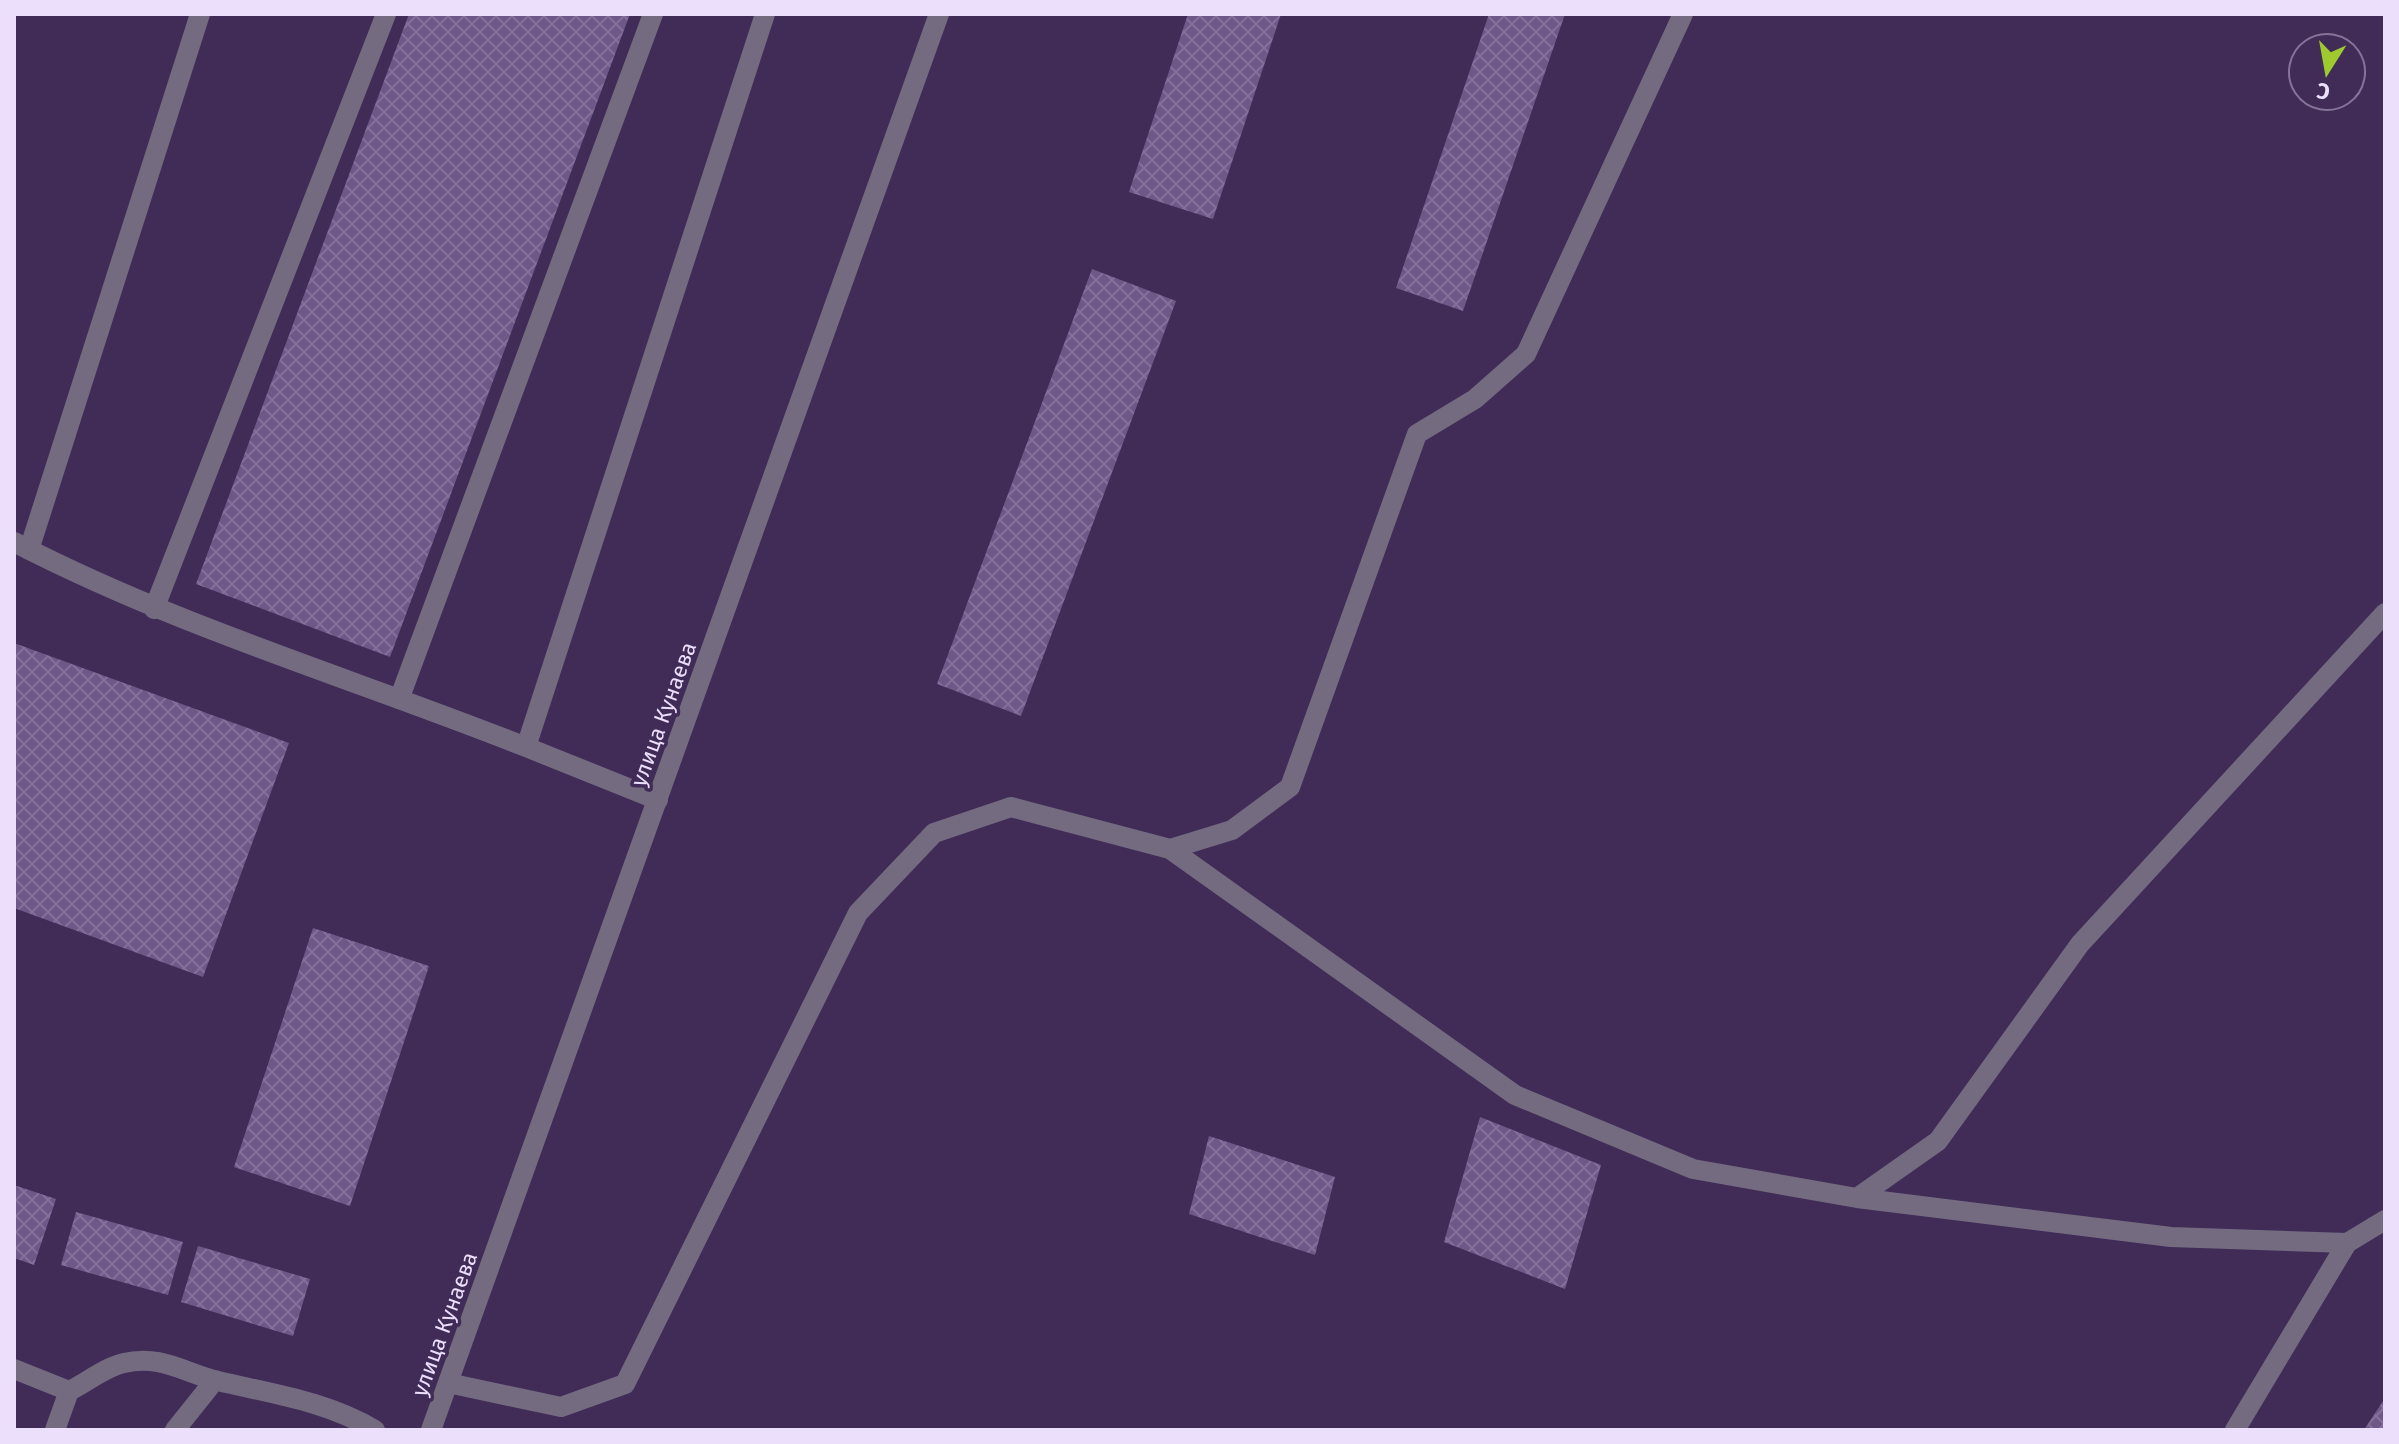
<svg xmlns="http://www.w3.org/2000/svg" width="2399" height="1444" viewBox="0 0 2399 1444" font-family="'Fira Sans',sans-serif">
<defs>
<pattern id="building-cross-hatch" width="8" height="8" patternUnits="userSpaceOnUse" patternTransform="scale(2)"><rect width="8" height="8" fill="#6e5888"/><path d="M0 0l8 8M0 8l8-8" fill="none" stroke="#83709a"/></pattern>
</defs>
<rect width="100%" height="100%" fill="#412c58"/>
<path fill="url(#building-cross-hatch)" d="M409,14H630L390,657L196,584Z
M1188,14H1281L1213,219L1129,192Z
M1489,14H1565L1463,311L1396,288Z
M1092,269L1176,301L1021,716L937,684Z
M14,643L289,743L203,977L14,908Z
M313,928L429,966L350,1206L234,1167Z
M1480,1117L1601,1165L1565,1289L1444,1242Z
M1209,1136L1335,1177L1315,1255L1189,1214Z
M14,1185L56,1199L34,1265L14,1258Z
M76,1212L183,1242L168,1295L61,1265Z
M198,1246L310,1279L293,1336L181,1302Z
M2385,1398V1430H2364Z"/>
<g fill="none" stroke-linecap="round" stroke-linejoin="round">
<path stroke="#746b81" stroke-width="20" d="M14,542C178,627 355,679 526,747
M29,550L200,14
M154,609L386,14
M400,697L653,14
M658,800L526,747L765,14
M1170,849L1515,1095L1693,1169L1857,1198L1938,1141L2080,944L2385,613
M1857,1198L2171,1237L2347,1243L2235,1430
M14,1369L69,1391C86,1383 105,1367 124,1363C160,1354 185,1373 218,1381C273,1394 326,1401 375,1430
M448,1383L561,1407L625,1384L858,913L934,833L1011,807L1170,849L1232,830L1290,787L1417,434L1475,399L1526,354L1683,14
M55,1430L69,1391
M175,1430L215,1380"/>
<path stroke="#746b81" stroke-width="20" d="M2347,1243L2385,1220"/>
<path stroke="#746b81" stroke-width="20" d="M431,1430L939,14"/>
</g>
<g text-anchor="middle" stroke-width="7" stroke-linejoin="round" paint-order="stroke">
<g font-size="22" fill="#ebdffb" stroke="#412c58">
<text transform="translate(663 714) rotate(-70)" y="8">улица Кунаева</text>
<text transform="translate(444 1324) rotate(-70)" y="8">улица Кунаева</text>
</g>
</g>
<rect width="2399" height="1444" fill="none" stroke="#ebdffb" stroke-width="32"/>
<g transform="translate(2327 72) rotate(191)"><circle r="38" fill="#412c58" stroke="#857499" stroke-width="2"/>
<path d="M0-6L14 30L0 20L-14 30Z" fill="#9eca2f"/>
<text y="-12" font-size="22" font-weight="bold" text-anchor="middle" fill="#ebdffb">С</text>
</g>
</svg>
